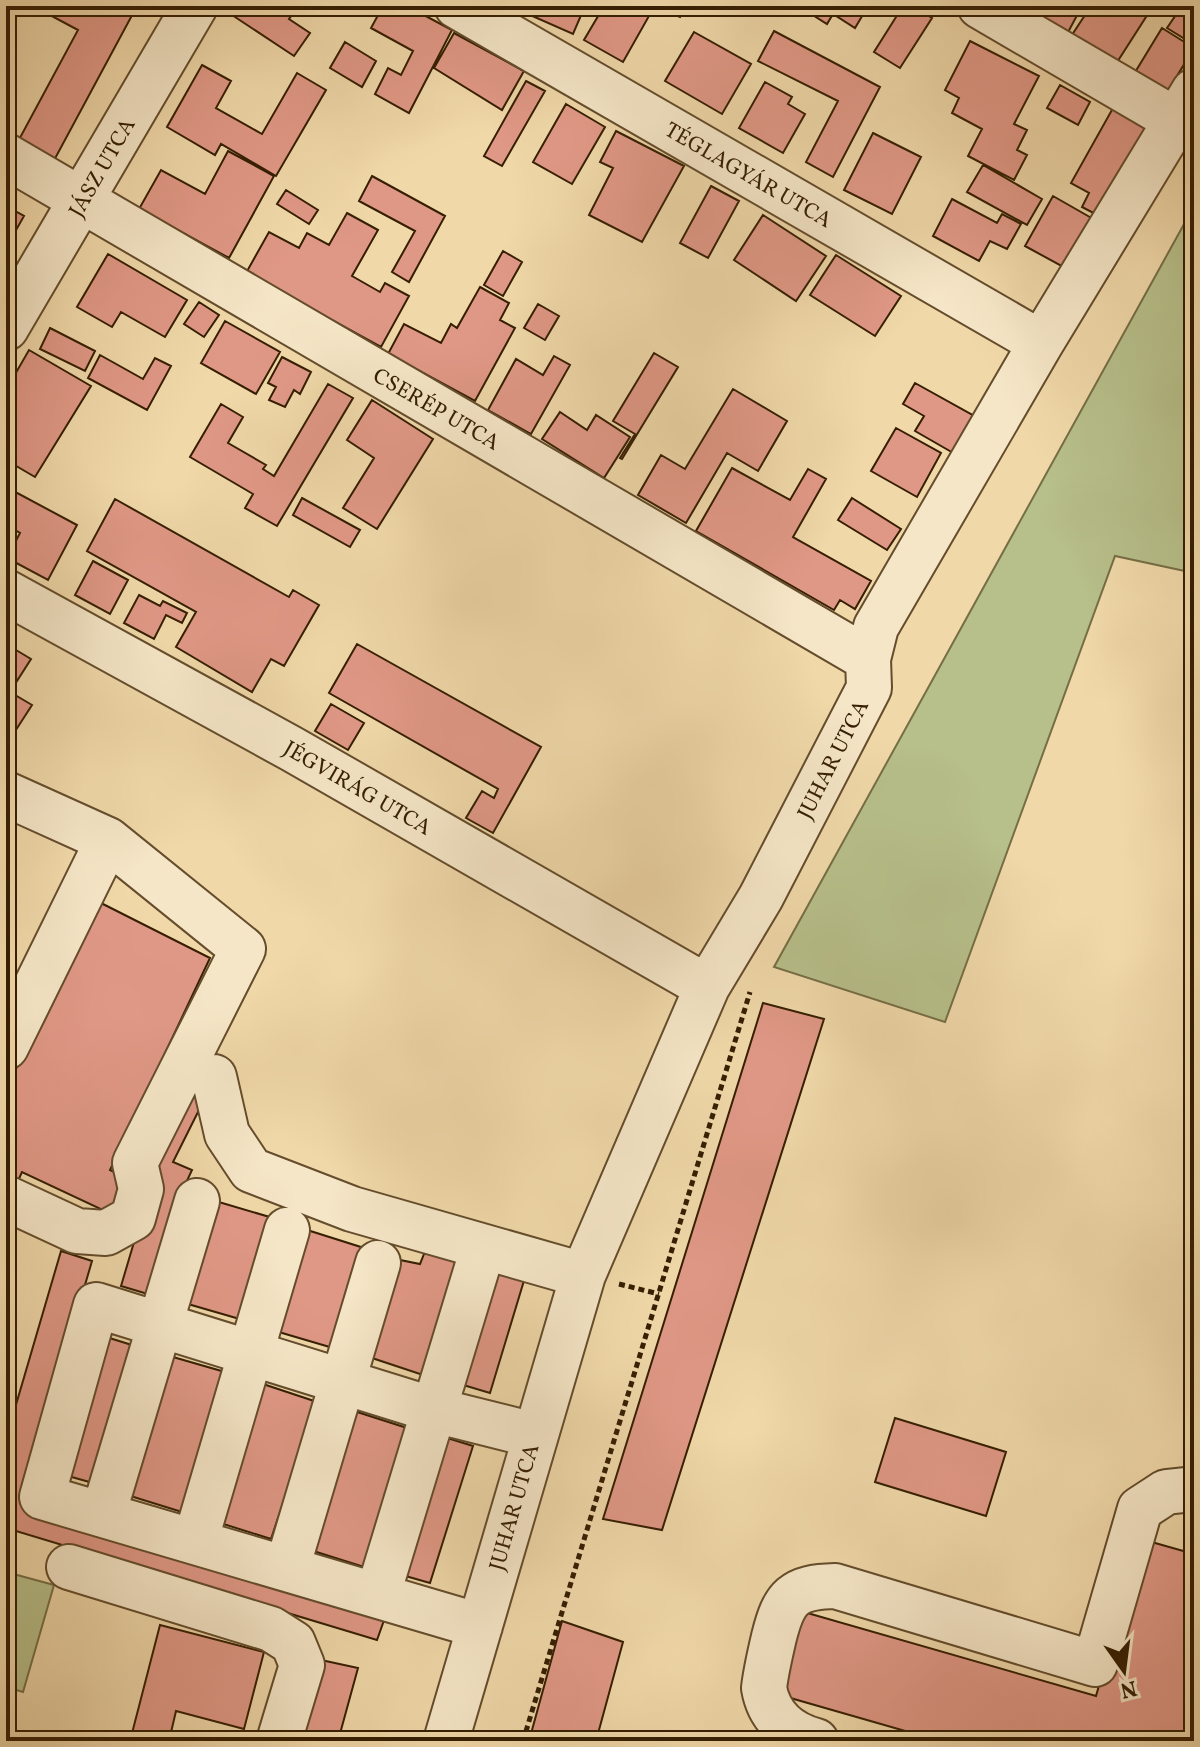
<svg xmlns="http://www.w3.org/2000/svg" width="1200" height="1747" viewBox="0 0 1200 1747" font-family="Vollkorn,serif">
<rect width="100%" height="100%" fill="#f0d8a9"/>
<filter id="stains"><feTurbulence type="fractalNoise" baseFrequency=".0025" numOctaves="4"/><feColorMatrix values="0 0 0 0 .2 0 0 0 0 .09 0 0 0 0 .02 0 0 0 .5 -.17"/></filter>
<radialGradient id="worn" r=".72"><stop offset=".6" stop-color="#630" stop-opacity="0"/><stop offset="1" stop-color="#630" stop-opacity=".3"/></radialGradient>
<path fill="#b7bf8a" stroke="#766e46" stroke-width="2" d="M1194,206V573L1115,556L945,1022L774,967Z
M6,1572L54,1585L23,1692L6,1687Z"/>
<path fill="#e09886" stroke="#351e02" stroke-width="2" d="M52,6H89L101,13L105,6H137L51,166L15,147L78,30L48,14Z
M233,6H279L292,15L289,19L310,33L294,56L229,13Z
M383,6H407L452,30L409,113L375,94L388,68L401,75L413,51L371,28Z
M534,6H585L573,34L530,15Z
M604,6H631L649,16L623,62L584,40Z
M655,6H685L680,17Z
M812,6H868L855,28L833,14L827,24L808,12Z
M903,6H912L932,18L900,68L874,52Z
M1006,6H1082L1065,38Z
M1091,6H1105L1118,14L1123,6H1129L1146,17L1112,70L1068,41Z
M1182,6H1194L1193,44L1167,28Z
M6,11L16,17L6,34Z
M1162,28L1194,48L1166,94L1134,74Z
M774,31L880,87L833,177L806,162L838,101L758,61Z
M694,32L751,64L722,114L665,81Z
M454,33L524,71L502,110L434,68Z
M970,41L1039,76L1014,124L1027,130L1017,150L1027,155L1014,180L968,156L982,129L952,113L959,98L945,90Z
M345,42L376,61L362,87L330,68Z
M202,65L231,81L216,108L262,134L297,73L326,90L276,176L221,144L215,155L167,127Z
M526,81L545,91L502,166L484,156Z
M765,82L792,97L788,104L805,114L783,153L739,128Z
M1060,85L1090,102L1078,125L1047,108Z
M566,104L605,127L572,184L533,162Z
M1113,108L1150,129L1101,217L1082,207L1089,193L1071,183Z
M616,131L684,166L642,242L589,215L613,168L600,162Z
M873,133L921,157L892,214L844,190Z
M228,151L274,176L229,258L139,209L161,170L205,194Z
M983,165L1042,199L1027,225L967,192Z
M372,176L445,216L409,282L392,272L415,231L359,201Z
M711,186L739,201L708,258L680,243Z
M286,190L318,210L309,224L277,204Z
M1053,196L1095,220L1067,269L1025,246Z
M952,199L997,223L1002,214L1021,224L1007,249L990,241L979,261L933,236Z
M6,206L24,216L6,248Z
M347,213L378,230L352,276L380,292L385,283L409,296L381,347L246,273L269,232L299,248L307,233L329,245Z
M763,215L826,256L796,301L734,260Z
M503,251L522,262L503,296L484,285Z
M108,254L187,300L165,337L121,312L112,327L77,307Z
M836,255L901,296L875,336L810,295Z
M480,287L509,303L500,320L515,328L475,401L388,354L404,324L441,343L451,324L457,328Z
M199,302L219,315L204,337L184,324Z
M538,304L559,316L545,340L524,328Z
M225,321L280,352L256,394L201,363Z
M50,328L95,351L85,371L40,349Z
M29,350L91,386L35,477L6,460V390Z
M654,353L678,367L622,459L620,458L635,434L613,421Z
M100,355L143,379L155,358L171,366L147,410L88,378Z
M554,356L570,365L531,434L488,410L516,359L543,375Z
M282,357L311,372L300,394L294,390L285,407L269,400L276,387L268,383Z
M915,383L976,417L955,454L915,431L924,416L903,404Z
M328,384L353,398L277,526L245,508L253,494L190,457L221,404L243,417L228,443L266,465L263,469L274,476Z
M733,389L787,421L758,471L727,453L686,523L638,495L661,455L685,469Z
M372,400L433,439L377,529L343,508L374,458L347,440Z
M560,412L587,430L596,415L630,437L604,478L542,439Z
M896,428L941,453L917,497L871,471Z
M732,468L790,500L808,469L826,479L793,537L871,581L855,609L840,600L834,610L696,531Z
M6,487L77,525L48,580L7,558L20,533L6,525Z
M302,498L360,530L350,547L293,515Z
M852,498L901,529L887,550L838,520Z
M115,499L289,597L293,590L319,605L284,666L271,659L252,692L176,647L196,612L87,551Z
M93,561L128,580L110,614L75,595Z
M139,595L160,606L163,601L187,613L182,623L166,615L154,639L124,623Z
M6,644L31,659L10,692L32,705L14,733L6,728Z
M357,644L541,747L493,833L466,818L482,791L494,798L498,789L329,693Z
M331,704L364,723L348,750L315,731Z
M95,900L210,958L110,1170L126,1178L109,1213L22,1172L18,1181L6,1175V1090Z
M763,1003L824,1019L662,1530L603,1519Z
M181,1084L206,1096L173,1162L192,1170L184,1187L151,1295L121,1286Z
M212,1200L273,1218L243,1320L181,1302Z
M304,1229L364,1248L333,1348L272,1330Z
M61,1251L92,1261L22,1500L388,1609L377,1640L6,1528V1439Z
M461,1252L423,1375L366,1356L395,1259L420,1264L424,1254Z
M496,1265L526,1274L490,1393L460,1384Z
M103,1336L135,1346L93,1483L61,1474Z
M166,1355L225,1372L182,1512L124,1494Z
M263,1384L317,1402L271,1539L217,1522Z
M351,1410L407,1428L364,1567L307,1549Z
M895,1418L1006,1452L986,1516L875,1482Z
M444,1437L473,1446L430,1583L402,1575Z
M1141,1539L1194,1554V1741H940L773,1693L797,1610L1096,1696Z
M562,1621L623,1642L596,1741H529Z
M160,1625L264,1652L244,1729L176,1711L169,1741H130Z
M321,1660L358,1668L338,1741H305L302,1728Z"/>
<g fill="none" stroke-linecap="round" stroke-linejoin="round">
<defs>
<path id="minor" d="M457,6L1041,343
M980,6L1177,121
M6,156L868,659
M6,328L195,6
M6,592L292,749L707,987
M6,794L108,840L6,1047
M214,1077L227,1134L251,1170L352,1209L583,1275
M6,1198L77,1231L106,1233L133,1218L141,1189L135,1163L243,949L108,840
M103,1515L197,1201
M195,1542L287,1230
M69,1567L271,1629L293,1643L302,1665L279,1741
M287,1568L378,1263
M378,1594L477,1268
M480,1626L42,1497L96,1305L434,1410L534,1435
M446,1741L583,1275L707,987L761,897L869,688L868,659L876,627L1041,343L1194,91
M816,1741C789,1734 769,1717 764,1688C766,1671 770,1654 774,1637C784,1597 793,1587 835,1586L1095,1664L1140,1509L1166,1492L1194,1489"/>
</defs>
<use href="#minor" stroke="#644c2c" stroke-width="48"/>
<path stroke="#351e02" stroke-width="5" stroke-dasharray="6 4" stroke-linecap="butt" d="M619,1284L659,1294
M523,1741L750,992"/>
<use href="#minor" stroke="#f5e6c7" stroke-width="44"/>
</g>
<g text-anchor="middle" stroke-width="6" stroke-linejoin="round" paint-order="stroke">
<g font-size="22" fill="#351e02" stroke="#f5e6c7">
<text transform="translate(101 167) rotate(-60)" y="8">JÁSZ UTCA</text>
<text transform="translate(749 174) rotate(30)" y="8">TÉGLAGYÁR UTCA</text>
<text transform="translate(437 408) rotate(30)" y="8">CSERÉP UTCA</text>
<text transform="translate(832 759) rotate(-63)" y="8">JUHAR UTCA</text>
<text transform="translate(358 787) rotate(30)" y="8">JÉGVIRÁG UTCA</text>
<text transform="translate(513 1507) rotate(-74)" y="8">JUHAR UTCA</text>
</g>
</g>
<rect width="1200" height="1747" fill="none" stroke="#f0d8a9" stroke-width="32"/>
<rect x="8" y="8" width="1184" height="1731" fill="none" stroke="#351e02" stroke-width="4"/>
<rect x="16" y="16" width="1168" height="1715" fill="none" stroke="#351e02" stroke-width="2"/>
<g transform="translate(1124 1671) rotate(166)" stroke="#f5e6c7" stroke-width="6" paint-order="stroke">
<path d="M0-6L14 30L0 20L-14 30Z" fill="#351e02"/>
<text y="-12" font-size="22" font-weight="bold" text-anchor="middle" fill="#351e02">N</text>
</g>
<rect width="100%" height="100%" filter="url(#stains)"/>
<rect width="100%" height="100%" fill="url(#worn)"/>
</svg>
